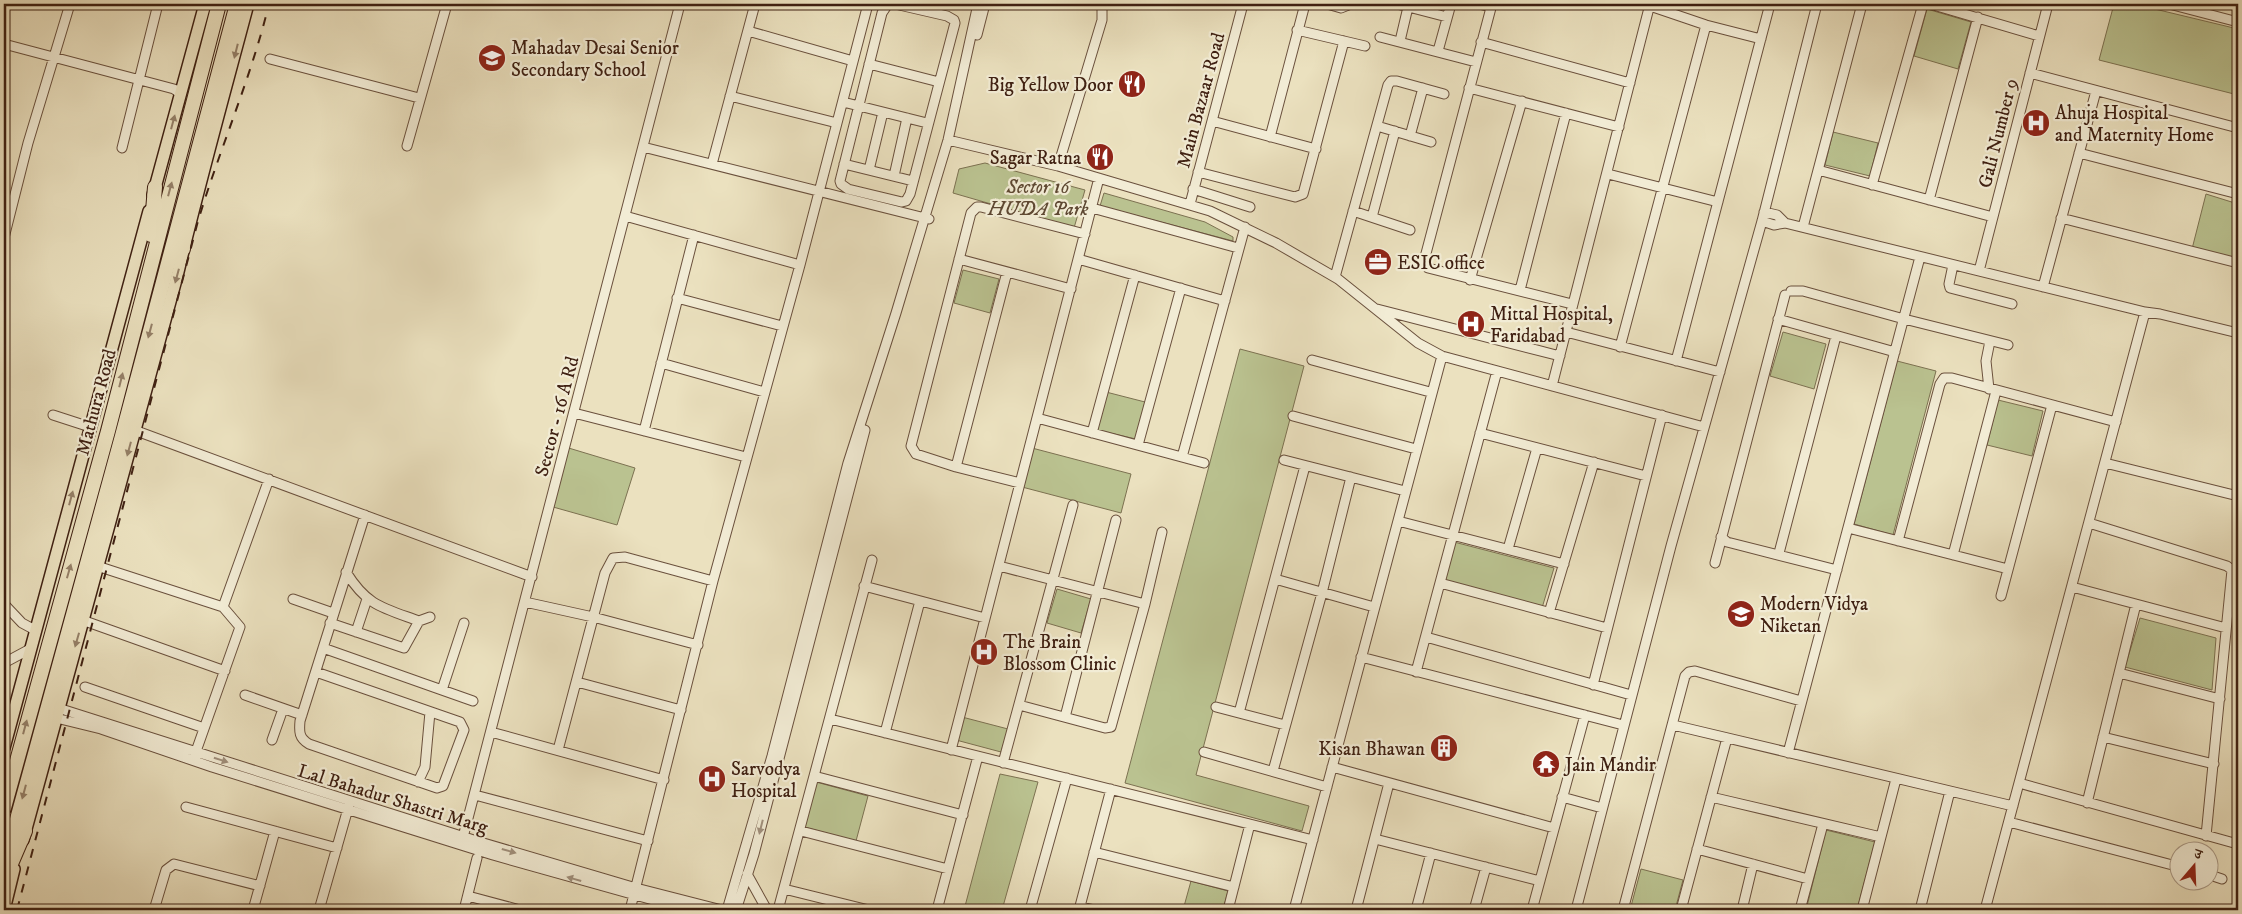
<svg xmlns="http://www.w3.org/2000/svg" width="2242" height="914" viewBox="0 0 2242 914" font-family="'IM FELL DW Pica','Noto Serif Devanagari',serif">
<rect width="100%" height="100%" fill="#ebe1bf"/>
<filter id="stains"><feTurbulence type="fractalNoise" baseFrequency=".004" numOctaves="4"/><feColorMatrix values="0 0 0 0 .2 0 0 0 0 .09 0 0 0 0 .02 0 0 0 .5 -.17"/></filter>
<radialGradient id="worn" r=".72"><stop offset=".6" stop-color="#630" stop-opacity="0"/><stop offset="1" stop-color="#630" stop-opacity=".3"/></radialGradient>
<path fill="#bac290" stroke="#7c7151" d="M2114,4H2134L2238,29V95L2099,60Z
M1927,9L1971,22L1958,69L1914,56Z
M1833,132L1878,143L1870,176L1825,165Z
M985,163L1085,190L1074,228L953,193L959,169Z
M1104,193L1205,222L1233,237V241L1100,206Z
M2206,194L2238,204V262L2192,249Z
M963,270L999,279L990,313L954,303Z
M1783,332L1826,344L1814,389L1770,376Z
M1240,349L1304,366L1196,775L1309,806L1302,831L1125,783Z
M1897,361L1936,371L1893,535L1854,524Z
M1106,392L1145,402L1136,439L1097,430Z
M1998,400L2043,411L2032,456L1987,445Z
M562,446L635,468L617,525L546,505Z
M1032,448L1131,474L1121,513L1022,487Z
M1454,542L1554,568L1542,608L1443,582Z
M1057,589L1091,599L1081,633L1047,623Z
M2140,618L2216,638L2212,690L2125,667Z
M962,717L1008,729L1001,752L956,740Z
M1000,774L1038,782L1002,910H964Z
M816,782L868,796L856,841L804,827Z
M1826,830L1875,842L1857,910H1806Z
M1641,869L1683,880L1675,910H1630Z
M1191,881L1228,891L1223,910H1183Z"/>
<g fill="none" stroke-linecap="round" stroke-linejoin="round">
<defs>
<path id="minor" d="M888,4L882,13L840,181L841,184L848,189L902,202L906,201L910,194L955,23L954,20L947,16L895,4
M1327,4L1341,8L1351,4
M1397,4L1447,17
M1479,4L1491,7
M1492,4L1424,261L1428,268L1572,304
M1930,4L2039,36
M2169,4L2238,22
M1650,6L1706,25L1761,39
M1297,30L1365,46
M748,31L853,61
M977,35L985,4
M1380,37L1476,62
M1400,41L1408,7
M1481,42L1630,83
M4,44L174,89L181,94
M1438,51L1451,4
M270,59L419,98
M869,64L939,82
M2030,73L2238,128
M1469,88L1619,127
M730,96L837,123
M843,102L927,123
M1212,121L1316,149
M1377,126L1431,142
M1410,136L1423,88
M1270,137L1305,4
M948,140L1058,166L1210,211L1276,243L1338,279L1418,343L1442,356L1704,427
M407,146L447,4
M643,147L929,219
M122,148L158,4
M2079,153L2238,194
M712,164L755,4
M844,164L913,181
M1058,166L1102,20V4
M869,170L883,112
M1818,170L1993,217
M1198,172L1295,197L1303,194L1344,41
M1608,174L1718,202
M894,176L907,118
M1872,185L1923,4
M1193,189L1250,207
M1929,200L1978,17
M1190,204L1243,4
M1092,208L1238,248
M1353,211L1410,230
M625,216L800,265
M1372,217L1395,131
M2061,218L2238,263
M1762,221L1774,225L1785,223L1777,215L1764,212
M1785,223L2145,312L2160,314L2238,333
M1803,227L1862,4
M4,238L28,143L70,4
M959,259L1071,289
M1078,259L1225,301
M1953,265L1949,284L1950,288L2012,304
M1979,271L2048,4
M1335,277L1388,85L1391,81H1397L1444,94
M1470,280L1522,101
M2043,287L2096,91
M1520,290L1566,113
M1791,291H1803L1904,319L2008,345
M677,298L782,326
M1377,309L1560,356
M1778,319L1895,352
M1566,332L1720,372
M1620,347L1706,25
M1312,360L1430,392
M1676,361L1770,4
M661,363L764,392
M1552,386L1650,4
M1989,389L1986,361L1990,341
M574,413L746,457
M53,415L90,427
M1293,416L1416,449
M1037,418L1204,463
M134,430L532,577
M644,431L694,235
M1092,433L1135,275
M1480,433L1646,476
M1138,445L1181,288
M1182,457L1245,227
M1284,460L1405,491
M2105,463L2238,496
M956,467L1007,272
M1020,483L956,467L916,454L911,446L971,213L977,207H981L1085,234
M1398,521L1564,564
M2089,523L2227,566L2232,570L2206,836
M1848,528L2008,569
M1721,537L1727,542L1837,570
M1898,541L1940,384L1944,378H1952L2116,422
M1508,549L1537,448
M1779,553L1836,336
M1953,555L1996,391
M1715,563L1785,295
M97,566L223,607L240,627L194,757
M999,566L1145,604
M346,572C367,606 383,608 419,621
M1275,579L1374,607
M1440,583L1607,628
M864,586L985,618
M2072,587L2226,628
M2001,596L2052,405
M293,599L333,613
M525,602L593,617L698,645
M4,604L22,623L35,630
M223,607L269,479
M1549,613L1594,462
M82,620L225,671
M330,623L404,648L419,621L430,617
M356,632L367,599
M1426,637L1631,695
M323,648L473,701
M1361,657L1623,725
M4,663L30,649
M316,672L460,722L464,730L443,786L437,788L309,744C299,738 299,732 300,721L365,515
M1416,672L1497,371
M2119,673L2220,699
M577,682L681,710
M1593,685L1662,415
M85,687L204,728
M442,690L464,623
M245,695L302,715
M1019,705L1105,728L1111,727L1145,604L1162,532
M1216,707L1285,725
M58,708L480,842L636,888L722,910
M1239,713L1305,466
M1065,717L1116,520
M56,718L101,729L212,767L493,855L689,910
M830,719L1313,840
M1673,725L2013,806
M491,732L664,780
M885,733L920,601
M2103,737L2214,764
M272,740L283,709
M558,750L605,573L613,558L625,557L713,581
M951,750L1099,178
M1204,752L1327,787
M1788,753L1920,257
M1003,763L1073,505
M1332,767L1554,828
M1273,771L1322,593L1351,477
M814,776L963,815
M418,782L425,767L430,712
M2019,783L2234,843
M475,795L648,841
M1562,797L1602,808
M1711,797L1881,837
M2087,803L2136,604
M186,807L337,848
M2009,822L2180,867
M801,831L948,869
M1375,839L1540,881
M461,845L680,4
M1697,849L1808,879
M1094,852L1234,887
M747,874L767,910
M2210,875L2222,879
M784,889L869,910
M468,896L520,910
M1080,907L1094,910
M154,910L166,870L174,864L260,886
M253,910L275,831
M319,910L349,805
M464,910L477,858
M630,910L713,581L800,265L868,4
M727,910L772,756L848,463L896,313L948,140L978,4
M736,910L754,854L865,430
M778,910L872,560
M937,910L978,756
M1030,910L1067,778
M1079,910L1111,789
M1228,910L1250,824
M1294,910L1442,356
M1356,910L1389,783
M1416,910L1431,853
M1474,910L1486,867
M1532,910L1585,715
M1576,910L1671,546L1762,221L1817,4
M1623,910L1685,676L1689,672L1695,671L1801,701
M1681,910L1727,738
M1742,910L1753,864
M1800,910L1823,824
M1862,910L1896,779
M1920,910L1950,791
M1985,910L2145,312"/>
<path id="major" d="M153,195L205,4
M4,748L149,211
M23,840L177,276C199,184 224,94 248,4
M4,910L14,869"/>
<path id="highway" d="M151,235L155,187
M183,249L185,223
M4,808L108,431L219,4
M4,867L122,436L237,4
M4,880L25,831"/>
</defs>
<use href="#minor" stroke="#6a503d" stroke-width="11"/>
<use href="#major" stroke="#3f2012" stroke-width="14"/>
<use href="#highway" stroke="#3f2012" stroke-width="16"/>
<use href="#minor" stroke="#f2ecd5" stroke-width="9"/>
<use href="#major" stroke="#ebe1bf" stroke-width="11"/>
<use href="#highway" stroke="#ebe1bf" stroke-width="14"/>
<path stroke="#3f2012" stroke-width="2" stroke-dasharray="9 9" stroke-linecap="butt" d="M17,910L198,221C220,148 251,78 269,4"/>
</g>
<defs><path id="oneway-solid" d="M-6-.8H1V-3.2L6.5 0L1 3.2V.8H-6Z" transform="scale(1.25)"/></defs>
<g fill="#958068">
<use href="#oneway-solid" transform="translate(236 51) rotate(104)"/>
<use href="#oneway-solid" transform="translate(173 122) rotate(-75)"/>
<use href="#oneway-solid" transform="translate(170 189) rotate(-75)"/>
<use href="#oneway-solid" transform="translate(177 276) rotate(105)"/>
<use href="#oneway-solid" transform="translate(150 331) rotate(105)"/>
<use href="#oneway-solid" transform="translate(121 380) rotate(-76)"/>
<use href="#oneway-solid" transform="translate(129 449) rotate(105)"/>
<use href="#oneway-solid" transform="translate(71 498) rotate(-75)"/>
<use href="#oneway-solid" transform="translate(69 571) rotate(-74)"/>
<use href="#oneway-solid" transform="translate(77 640) rotate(106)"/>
<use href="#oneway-solid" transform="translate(25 727) rotate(-75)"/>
<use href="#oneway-solid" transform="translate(24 792) rotate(105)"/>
</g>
<g fill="#a1907d">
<use href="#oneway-solid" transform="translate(221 760) rotate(18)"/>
<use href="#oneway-solid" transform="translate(761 827) rotate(104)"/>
<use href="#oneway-solid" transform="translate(509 851) rotate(16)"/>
<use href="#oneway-solid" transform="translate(574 879) rotate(-164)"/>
</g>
<defs>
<symbol id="school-disc" viewBox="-11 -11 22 22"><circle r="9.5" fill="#8f2418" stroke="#f2ecd5"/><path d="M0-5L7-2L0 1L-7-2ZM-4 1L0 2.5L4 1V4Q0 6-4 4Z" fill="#fff"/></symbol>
<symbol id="restaurant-disc" viewBox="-11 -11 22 22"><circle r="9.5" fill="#8f2418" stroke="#f2ecd5"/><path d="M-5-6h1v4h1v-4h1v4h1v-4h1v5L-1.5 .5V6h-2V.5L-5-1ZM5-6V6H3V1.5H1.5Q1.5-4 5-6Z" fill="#fff"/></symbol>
<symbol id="hospital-disc" viewBox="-11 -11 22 22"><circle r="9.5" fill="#8f2418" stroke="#f2ecd5"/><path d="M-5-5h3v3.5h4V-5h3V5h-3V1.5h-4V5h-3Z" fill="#fff"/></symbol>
<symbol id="office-disc" viewBox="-11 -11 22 22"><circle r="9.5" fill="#8f2418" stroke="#f2ecd5"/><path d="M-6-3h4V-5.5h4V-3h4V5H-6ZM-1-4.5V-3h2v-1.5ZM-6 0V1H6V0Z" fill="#fff"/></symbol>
<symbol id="building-disc" viewBox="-11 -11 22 22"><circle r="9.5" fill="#8f2418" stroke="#f2ecd5"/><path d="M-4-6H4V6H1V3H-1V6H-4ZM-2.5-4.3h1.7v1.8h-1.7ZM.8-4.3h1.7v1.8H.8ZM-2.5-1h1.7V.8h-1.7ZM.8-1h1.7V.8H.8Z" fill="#fff"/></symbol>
<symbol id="temple-disc" viewBox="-11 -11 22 22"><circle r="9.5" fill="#8f2418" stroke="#f2ecd5"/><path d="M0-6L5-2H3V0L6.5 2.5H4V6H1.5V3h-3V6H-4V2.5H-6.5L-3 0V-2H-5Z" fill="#fff"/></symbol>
</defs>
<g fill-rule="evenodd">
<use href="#school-disc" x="476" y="42" width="32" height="32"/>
<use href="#restaurant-disc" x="1116" y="68" width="32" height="32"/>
<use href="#hospital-disc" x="2020" y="107" width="32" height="32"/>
<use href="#restaurant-disc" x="1084" y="141" width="32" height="32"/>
<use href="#office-disc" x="1362" y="246" width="32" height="32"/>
<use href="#hospital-disc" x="1455" y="308" width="32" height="32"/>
<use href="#school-disc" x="1725" y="598" width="32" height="32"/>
<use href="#hospital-disc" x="968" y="636" width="32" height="32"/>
<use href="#building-disc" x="1428" y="732" width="32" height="32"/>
<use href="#temple-disc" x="1530" y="748" width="32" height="32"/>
<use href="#hospital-disc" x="696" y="763" width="32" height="32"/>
</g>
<g text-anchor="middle" stroke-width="4.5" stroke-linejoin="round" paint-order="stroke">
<g font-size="19" fill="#3f2012" stroke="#f2ecd5" text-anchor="start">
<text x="511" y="54">Mahadav Desai Senior<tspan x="511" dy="22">Secondary School</tspan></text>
<text x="1113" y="91" text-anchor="end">Big Yellow Door</text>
<text x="2055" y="119">Ahuja Hospital<tspan x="2055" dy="22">and Maternity Home</tspan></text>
<text x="1081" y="164" text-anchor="end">Sagar Ratna</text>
<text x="1397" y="269">ESIC office</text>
<text x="1490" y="320">Mittal Hospital,<tspan x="1490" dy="22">Faridabad</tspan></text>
<text x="1760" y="610">Modern Vidya<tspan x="1760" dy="22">Niketan</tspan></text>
<text x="1003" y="648">The Brain<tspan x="1003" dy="22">Blossom Clinic</tspan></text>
<text x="1425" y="755" text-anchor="end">Kisan Bhawan</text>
<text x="1565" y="771">Jain Mandir</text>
<text x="731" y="775">Sarvodya<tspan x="731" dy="22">Hospital</tspan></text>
</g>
<g font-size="19" fill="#3f2012" stroke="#f2ecd5">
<text transform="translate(1200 100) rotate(-75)" y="7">Main Bazaar Road</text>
<text transform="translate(1997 133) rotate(-76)" y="7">Gali Number 9</text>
<text transform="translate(95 402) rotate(-75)" y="7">Mathura Road</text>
<text transform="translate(556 416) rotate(-75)" y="7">Sector - 16 A Rd</text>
<text transform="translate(393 798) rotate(17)" y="7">Lal Bahadur Shastri Marg</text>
</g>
<g font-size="19" font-style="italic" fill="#5e4832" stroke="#f2ecd5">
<text x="1038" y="193">Sector 16<tspan x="1038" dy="22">HUDA Park</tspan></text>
</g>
</g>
<rect width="2242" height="914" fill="none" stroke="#ebe1bf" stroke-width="20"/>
<rect x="5" y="5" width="2232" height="904" fill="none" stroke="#3f2012" stroke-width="2.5"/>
<rect x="10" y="10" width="2222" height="894" fill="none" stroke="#3f2012"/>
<g transform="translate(2194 866) rotate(19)"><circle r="24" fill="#f2ecd5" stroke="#aa9a87"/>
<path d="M0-4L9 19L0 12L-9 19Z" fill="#8f2418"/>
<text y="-8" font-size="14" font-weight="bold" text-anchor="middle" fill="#3f2012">उ</text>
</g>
<rect width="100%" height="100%" filter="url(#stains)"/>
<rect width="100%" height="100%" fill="url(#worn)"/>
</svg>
